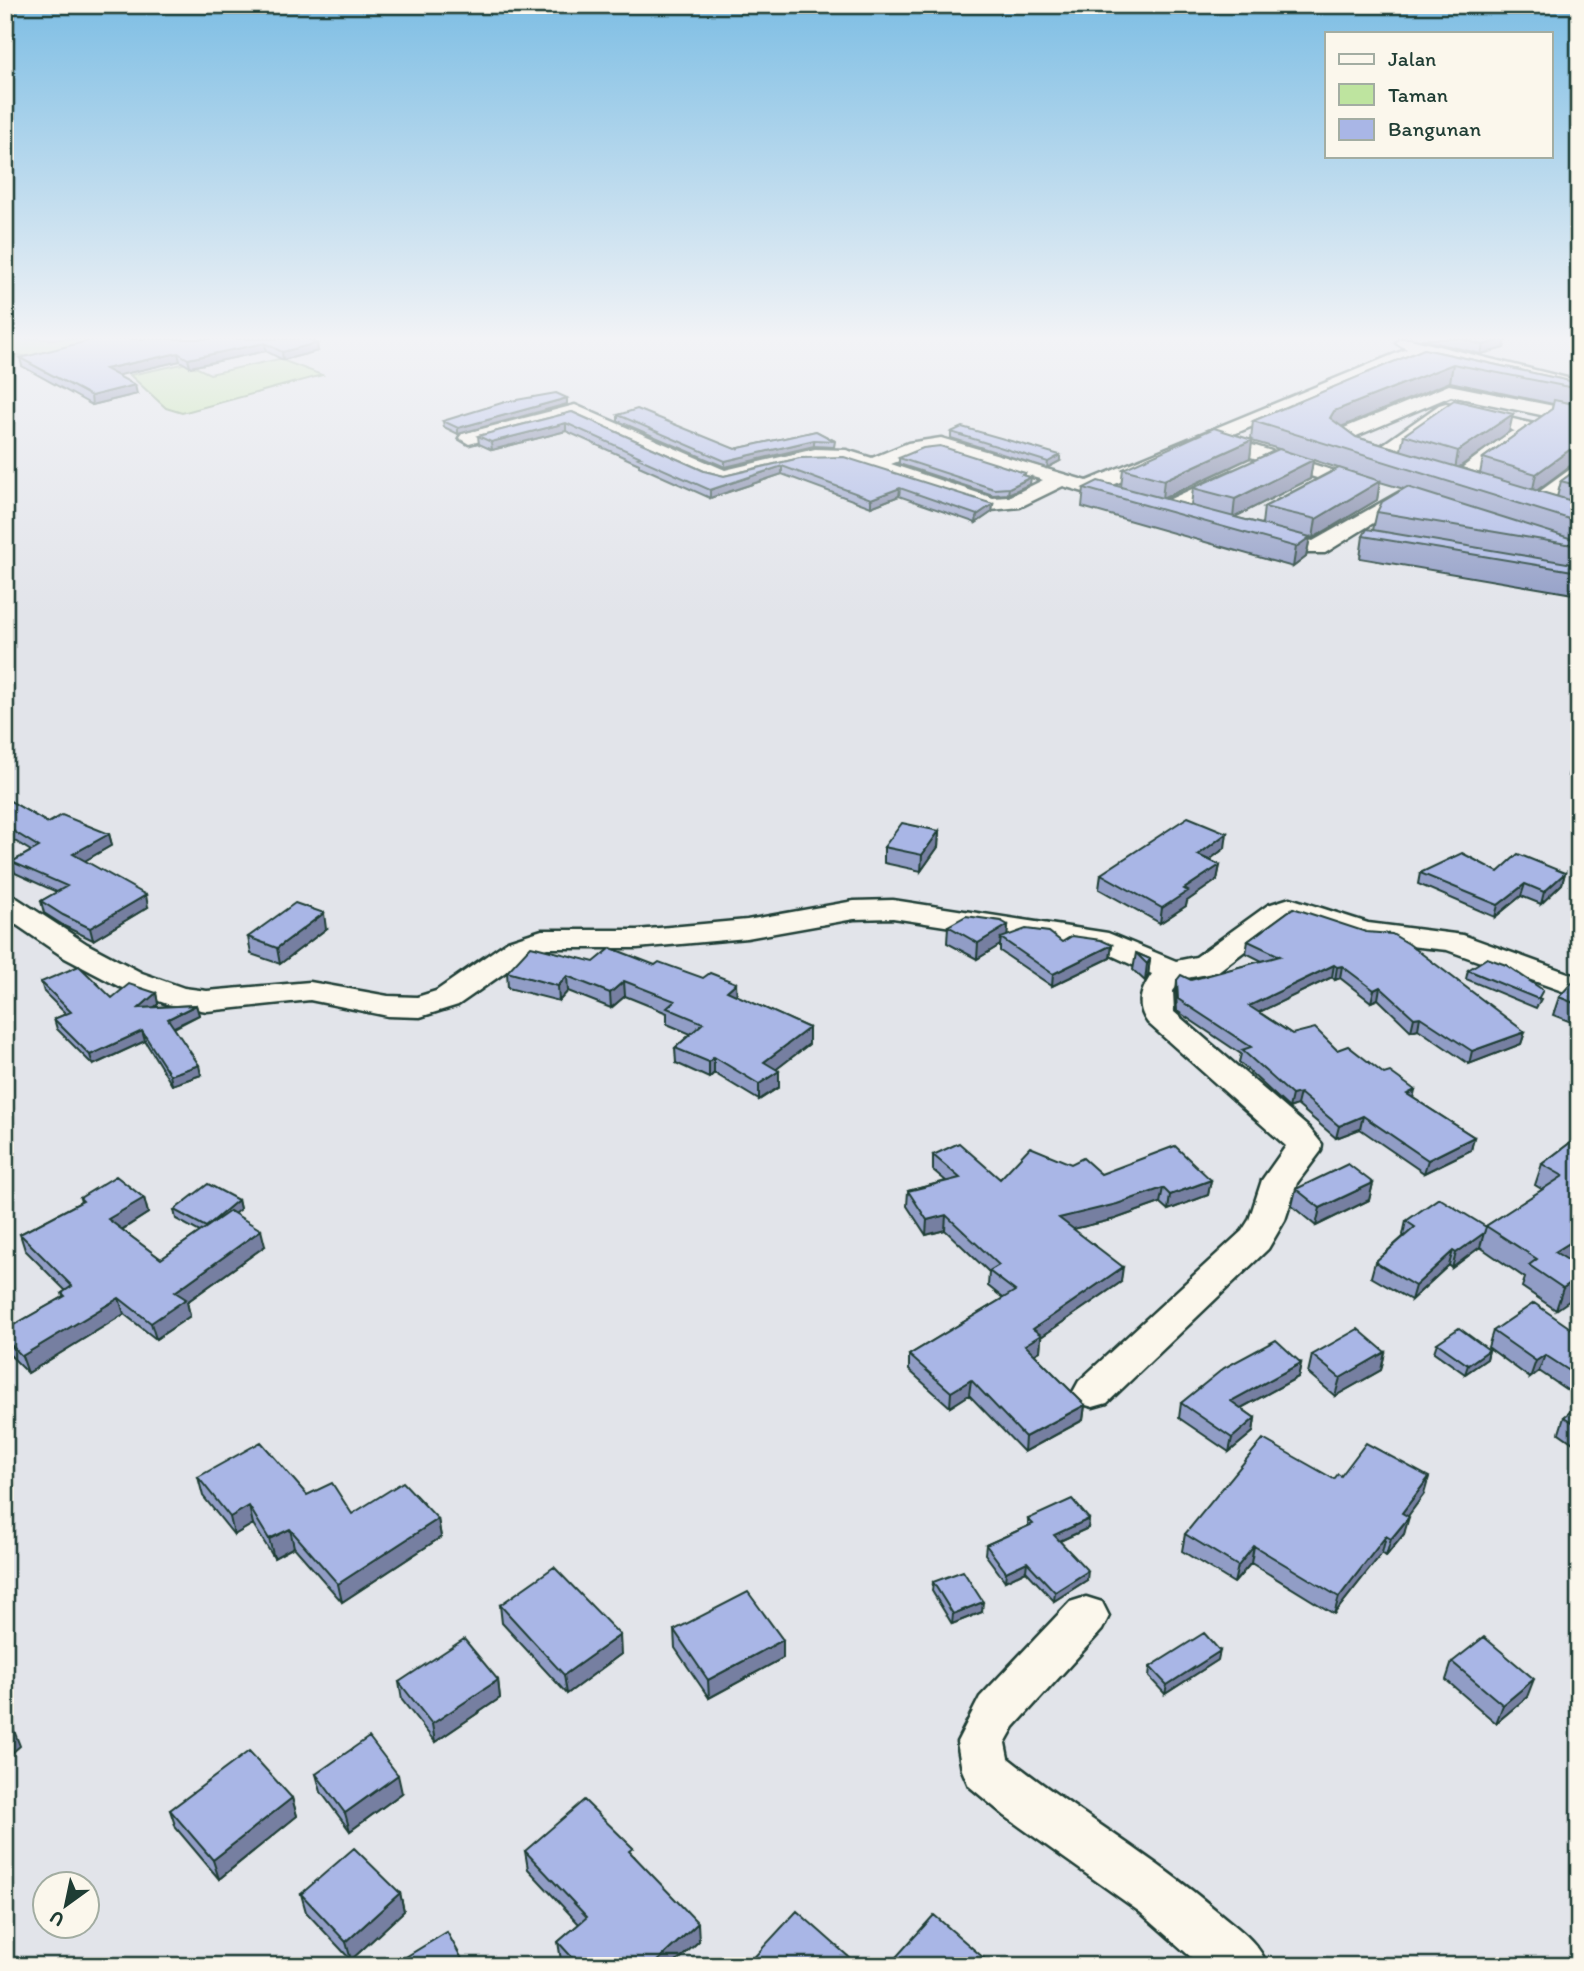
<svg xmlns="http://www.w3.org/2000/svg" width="1584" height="1971" viewBox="0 0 1584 1971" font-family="Itim,sans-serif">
<rect width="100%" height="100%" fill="#e2e4ea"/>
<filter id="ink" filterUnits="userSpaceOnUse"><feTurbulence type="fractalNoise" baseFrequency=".0143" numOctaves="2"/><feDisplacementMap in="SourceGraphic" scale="14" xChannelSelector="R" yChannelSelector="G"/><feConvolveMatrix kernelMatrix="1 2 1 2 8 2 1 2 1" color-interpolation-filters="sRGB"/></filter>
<g filter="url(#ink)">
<path fill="#bee49f" stroke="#6e906a" stroke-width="2" d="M5,339H106L46,358L5,354Z
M279,359L322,375L182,413L166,408L130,375L187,363L210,374Z"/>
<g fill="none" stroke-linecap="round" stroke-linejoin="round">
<defs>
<path id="minor" d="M1400,339H1410L1579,381V392L1425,353L1227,437L1375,484L1378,488L1375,492H1361L1210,444L1108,487L1132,494L1135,498L1132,502L1125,504L1063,486L1020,507L991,510L844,462L800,464L725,482L705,477L573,417L469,444L459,438L462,434L575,405L725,470L815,449L846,450L872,458L908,443L941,438L1087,481L1407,349L1396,343ZM940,450L1043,480L1009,497L993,498L891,464L922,452Z
M1449,385L1579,411V423L1451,396L1354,437L1375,450L1439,405L1446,403L1534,424L1537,428L1527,434L1450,415L1387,460L1380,462C1366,458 1339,450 1329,437L1332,433Z
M1515,431L1522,433L1525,437L1522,441L1465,484H1451L1448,480L1451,476L1508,433Z
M1579,466V482L1542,508H1528L1525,504L1528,500L1572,468Z
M1232,471L1239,473L1242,477L1239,481L1171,513H1157L1154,509L1157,505Z
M1400,492L1407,494L1410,498L1407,502L1325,553H1298L1258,542L1255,537L1258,532L1266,531L1313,541Z
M5,894L15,897L87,944L142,973L184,988L207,991L310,982L388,996L417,997L436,991L508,941L542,930H637L747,920L854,901L893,900L1108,933L1176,961L1196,957L1268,905L1290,898L1368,923L1463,935L1579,977V997L1447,950L1364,941L1290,917L1217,972L1182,979L1173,991L1174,1012L1309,1128L1322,1144L1321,1151L1297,1183L1285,1220L1268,1249L1107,1403L1093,1407L1079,1403L1073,1392L1079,1381L1242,1231L1249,1220L1262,1180L1286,1146L1148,1023C1135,1005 1141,990 1152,974L1100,950L893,918L854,919L747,938L637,948H547L530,955L458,1005L420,1017L388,1016L310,1000L207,1011L167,1004L120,987L65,958L5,917Z
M1086,1597L1102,1602L1109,1616L1102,1630L1014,1727L1005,1743L1008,1758C1076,1812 1151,1855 1217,1911C1238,1929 1257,1940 1268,1966H1201L1140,1912L1005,1816L969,1786L962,1770L957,1742L980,1697L1070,1602Z"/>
</defs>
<use href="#minor" stroke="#1f3d34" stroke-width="5"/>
<use href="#minor" fill="#fbf7ec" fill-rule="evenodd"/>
</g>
<path fill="#919dc6" stroke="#1f3d34" stroke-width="2" fill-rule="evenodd" d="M307,339L318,351L283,360L266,351L261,352L190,367L180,361L117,375L137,394L92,405L22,366L20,358Z
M1421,339H1506L1504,348L1481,354Z
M1424,349L1579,383V464L1570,466L1536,491L1557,497L1561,481L1579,468V595L1360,558L1363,536L1373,530L1377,512L1404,489L1380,482L1377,500L1313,538H1310L1306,557L1293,567L1082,507L1084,488L1121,487L1123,469L1251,439L1253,421ZM1450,382L1553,404L1552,409L1483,458L1480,474L1459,467L1509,432L1404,435L1401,450L1356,437L1341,426ZM1252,441L1279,449L1193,488L1191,506L1163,499L1250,458ZM1313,460L1338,468L1264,507L1262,524L1234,517L1310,479Z
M567,404L458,434L444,427L443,421Z
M572,412L704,471L724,476L800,458L993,504L992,512L976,523L899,496L871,507L782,474L710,498L639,466V464L566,431L492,450L479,444L478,436Z
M618,415L735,449L816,431L835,441L834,447L814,446L725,467L618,421Z
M951,432L1060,461L1047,468L951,438Z
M899,458L1025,473V476L1030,484L1008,494L993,495L899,464Z
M1579,757V781L1568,776L1572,761Z
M5,798L48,823L109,834L112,845L84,861L148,907L93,940L66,927L44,913L41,901L57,892L15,873L12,862L31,851L5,835Z
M939,831L938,847L921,871L884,863V847Z
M1225,848L1209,860L1220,865L1217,880L1187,901L1186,906L1160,923L1099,889L1101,874Z
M1498,872L1565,873L1562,884L1541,904L1521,896L1495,917L1418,884L1420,873Z
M1293,908L1525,1032L1521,1044L1469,1064L1418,1029L1411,1031L1378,999L1371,1002L1340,978L1335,980L1332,977L1259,1012L1292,1034L1337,1050L1413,1098L1474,1137L1471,1150L1424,1173L1360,1129L1336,1138L1297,1105L1289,1108L1239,1062L1241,1054L1177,1011L1176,992L1177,980H1191L1262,961L1246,953L1248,941Z
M1008,925L1007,936L1062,942L1112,945L1110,958L1052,986L1000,951V945L977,959L947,943L948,926Z
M326,929L280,964L251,954L248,937Z
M1136,953L1150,959L1148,975L1145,981L1133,970Z
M594,962L737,996L809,1028V1044L776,1069L779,1087L759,1100L714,1073L709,1078L676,1063L675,1048L691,1034L667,1024V1013L625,996L611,1008L568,991L559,1001L508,988L507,972Z
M1468,970L1541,999L1536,1008L1466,979Z
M1579,981V1025L1553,1015L1559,997Z
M41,982L112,998L156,993L158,1004L154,1007L196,1005L199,1015L174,1028L201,1075L172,1085L145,1041L93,1065L57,1029L54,1019L66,1014L44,992Z
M1579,1136V1254L1569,1261L1579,1267L1556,1310L1522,1287L1525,1278L1480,1247L1452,1268L1449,1265L1411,1300L1371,1277L1375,1262L1404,1236L1403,1235L1406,1221L1486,1227V1226L1543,1190L1535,1185L1542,1164Z
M933,1155L1000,1179L1071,1164L1101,1174L1211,1180L1208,1195L1168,1210L1160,1203L1115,1219L1073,1229L1121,1282L1041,1337L1040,1351L1034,1354L1085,1405L1083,1420L1024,1452L969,1395L950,1407L909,1370V1355L1003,1298L988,1286L989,1272L945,1230L926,1235L907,1206L908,1191L946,1181L933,1170Z
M1373,1183L1369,1200L1316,1226L1292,1206L1296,1189Z
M80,1198H144L148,1213L122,1230L161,1259L200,1232L176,1219L174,1210L238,1200L240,1209L234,1213L265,1246L187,1302L190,1316L156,1339L124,1314L28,1373L5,1350V1330L63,1297L62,1293L66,1291L25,1250L20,1234L81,1202Z
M1493,1331L1579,1334V1398L1539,1371L1530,1378L1488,1347Z
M1437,1343L1489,1350L1487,1359L1465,1374L1434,1352Z
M1385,1352L1381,1370L1335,1396L1308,1373L1312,1355Z
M1301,1363L1298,1377L1241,1408L1255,1418L1253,1432L1229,1452L1179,1418L1181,1403Z
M1579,1405V1447L1559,1433L1564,1417Z
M1341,1476L1424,1494L1407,1517L1404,1534L1386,1556L1382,1553L1334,1614L1251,1563L1234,1583L1182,1551L1185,1534Z
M198,1477L307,1495L352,1514L438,1519L441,1537L342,1602L294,1547L274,1558L253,1524L234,1535L203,1496Z
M1028,1519H1089L1088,1528L1060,1541L1087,1580L1054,1601L1026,1571L1005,1581L985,1554L986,1545L1028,1526Z
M933,1582L982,1612L952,1624L932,1591Z
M500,1605L621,1654L567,1694L502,1623Z
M674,1630L783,1640V1658L709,1698L675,1648Z
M1218,1660L1165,1694L1149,1677L1150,1667Z
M1452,1662L1527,1697L1496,1723L1446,1680Z
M498,1680L500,1698L435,1742L402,1700L399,1682Z
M316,1774L402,1793L350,1831L321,1792Z
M292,1798L297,1816L219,1879L176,1828L170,1810Z
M525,1851L634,1856L699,1941L672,1966H566L561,1960L558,1942L579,1924L528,1869Z
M400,1893L404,1911L351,1960L306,1912L301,1894Z"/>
<path fill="#767fa1" stroke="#1f3d34" stroke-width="2" d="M1506,339L1504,348L1481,354L1483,345Z
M265,343L266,351L190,367L188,359Z
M317,343L318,351L283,360L282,352Z
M178,353L180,361L107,378L105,369Z
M1453,364L1450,382L1331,431L1330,418L1334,411Z
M135,385L137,394L92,405L91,396Z
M567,398V404L458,434V428Z
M1513,414L1509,432L1455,470L1458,451Z
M566,423V431L492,450L491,442Z
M814,440V446L725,467V461Z
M1252,440L1250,458L1162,499L1164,480Z
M1579,445V464L1570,466L1532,494L1536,474L1575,446Z
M1060,455V461L1047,468L1048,462Z
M1313,460L1310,479L1233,518L1235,499Z
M782,466V474L710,498V490Z
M1031,477L1030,484L1008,494L1009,488Z
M1380,481L1377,500L1313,538L1316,519Z
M900,488L899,496L871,507V499Z
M993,504L992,512L976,523L977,515Z
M1310,537L1306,557L1293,567L1296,547Z
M939,831L938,847L921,871L922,855Z
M1227,833L1225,848L1196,870L1198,855Z
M109,834L112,845L76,866L73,854Z
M1220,865L1217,880L1187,901L1186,906L1160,923L1162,908L1184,889Z
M1565,873L1562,884L1541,904L1544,892Z
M1525,884L1521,896L1495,917L1498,905Z
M146,895L148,907L93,940L90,928Z
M324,913L326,929L280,964L277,948Z
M1008,925L1007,941L1001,938L1000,945L977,959L978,943Z
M1112,945L1110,958L1052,986L1053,974Z
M1150,959L1148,975L1145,981L1147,964Z
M1334,965L1332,977L1247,1018L1249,1006Z
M1342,966L1340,978L1335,980L1337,967Z
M567,976L568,991L559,1001L558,986Z
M624,981L625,996L611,1008L610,993Z
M736,983L737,999L727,991Z
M1380,987L1378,999L1371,1002L1374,990Z
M156,993L158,1004L142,1018L139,1008Z
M196,1005L199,1015L170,1029L168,1019Z
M1420,1017L1418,1029L1411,1031L1414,1018Z
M809,1028V1044L765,1078L764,1062Z
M142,1031L145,1041L93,1065L90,1055Z
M1525,1032L1521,1044L1469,1064L1472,1051Z
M714,1057V1073L709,1078V1062Z
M199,1065L201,1075L172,1085L170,1075Z
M779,1071V1087L759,1100V1084Z
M1415,1090L1412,1103L1407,1094Z
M1300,1093L1297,1105L1289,1108L1292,1095Z
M1363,1116L1360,1129L1336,1138L1339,1126Z
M1474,1137L1471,1150L1424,1173L1428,1160Z
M1211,1180L1208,1195L1168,1210L1170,1195Z
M1373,1183L1369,1200L1316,1226L1320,1208Z
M1163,1188L1160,1203L1115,1219L1057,1233L1059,1218Z
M144,1198L148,1213L113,1235L108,1219Z
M238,1200L240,1209L208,1236L206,1227Z
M946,1215L945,1230L926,1235L927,1220Z
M261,1230L265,1246L187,1302L190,1316L156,1339L151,1323L175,1292Z
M1484,1233L1480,1247L1452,1268L1456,1253Z
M1579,1237V1254L1548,1274L1555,1252Z
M1453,1251L1449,1265L1411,1300L1415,1286Z
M1123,1267L1121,1282L1041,1337L1040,1351L1024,1361L1025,1345L1033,1329Z
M1579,1277V1294L1556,1310L1563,1288Z
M119,1298L124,1314L28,1373L22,1356Z
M1489,1350L1487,1359L1465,1374L1468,1365Z
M1385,1352L1381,1370L1335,1396L1340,1378Z
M1545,1355L1539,1371L1530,1378L1536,1361Z
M1301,1363L1298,1377L1228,1415L1231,1401Z
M971,1380L969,1395L950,1407L951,1392Z
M1085,1405L1083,1420L1024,1452L1025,1437Z
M1255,1418L1253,1432L1229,1452L1232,1438Z
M1429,1477L1424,1494L1398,1530L1402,1513Z
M249,1506L253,1524L234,1535L230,1517Z
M1409,1517L1404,1534L1386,1556L1391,1539Z
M438,1519L441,1537L342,1602L338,1584Z
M1089,1519L1088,1528L1053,1544L1054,1535Z
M290,1529L294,1547L274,1558L269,1539Z
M1386,1536L1382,1553L1334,1614L1339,1597Z
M1254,1546L1251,1563L1234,1583L1238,1566Z
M1027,1562L1026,1571L1005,1581L1006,1572Z
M1088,1571L1087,1580L1054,1601L1055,1592Z
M983,1602L982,1612L952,1624L953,1614Z
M620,1635L621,1654L567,1694L564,1675Z
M783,1640V1658L709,1698L708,1680Z
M1220,1651L1218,1660L1165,1694L1167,1685Z
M1534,1679L1527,1697L1496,1723L1503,1705Z
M498,1680L500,1698L435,1742L432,1724Z
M13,1728L20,1746L5,1759V1734Z
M398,1775L402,1793L350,1831L345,1813Z
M292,1798L297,1816L219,1879L213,1860Z
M400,1893L404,1911L351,1960L346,1942Z
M698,1923L699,1941L672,1966H652Z"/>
<path fill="#a9b6e6" stroke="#1f3d34" stroke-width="2" d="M96,339H307L317,343L282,352L265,343L260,344L188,359L178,353L105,369L135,385L91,396L20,358Z
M1461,339H1504L1483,345Z
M1424,349L1579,383V389L1453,364L1334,411L1330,418L1356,437L1579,503V522L1253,421Z
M556,393L567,398L458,428L443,421L505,402Z
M1454,400L1513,414L1458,451L1404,435Z
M1554,400L1579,405V445L1575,446L1536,474L1483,458L1552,409Z
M637,409L735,449L816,431L835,441L814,440L725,461L618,415Z
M572,412L704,471L724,476L800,458L844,457L993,504L977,515L900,488L871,499L782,466L710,490L638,458L641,457L566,423L491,442L478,436Z
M962,427L1060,455L1048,462L951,432Z
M1214,428L1252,440L1164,480L1123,469Z
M940,446L1025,473L1022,475L1031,477L1009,488L994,489L899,458L923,448Z
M1279,449L1313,460L1235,499L1193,488Z
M1339,468L1380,481L1316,519L1264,507Z
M1579,468V486L1561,481Z
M1098,481L1310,537L1296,547L1084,488Z
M1407,487L1579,541V546L1377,512L1382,502Z
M1367,529L1579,565V572L1363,536Z
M1579,757V764L1572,761Z
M5,798L48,823L62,815L109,834L73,854L146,895L90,928L63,915L41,901L67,886L12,862L39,847L5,826Z
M1188,817L1227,833L1198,855L1220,865L1184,889L1188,891L1162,908L1101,874Z
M902,823L939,831L922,855L884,847Z
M1462,853L1498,872L1518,854L1565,873L1544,892L1525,884L1498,905L1420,873Z
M295,903L324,913L277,948L248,937Z
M1293,908L1366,932L1392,934L1409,944L1525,1032L1472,1051L1420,1017L1414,1018L1380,987L1374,990L1342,966L1337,967L1334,965L1249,1006L1292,1034L1315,1028L1337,1050L1348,1046L1384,1074L1390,1072L1415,1090L1407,1094L1474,1137L1428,1160L1363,1116L1339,1126L1300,1093L1292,1095L1242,1050L1251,1047L1178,999L1177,980L1181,975L1191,980L1280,956L1248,941Z
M966,916L1001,921L1008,925L978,943L948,926Z
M1026,929L1049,932L1062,942L1072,936L1101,940L1112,945L1053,974L1001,938Z
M531,946L594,962L611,948L655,965L659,962L703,978L710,973L736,983L727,991L809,1028L764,1062L779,1071L759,1084L714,1057L709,1062L675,1048L703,1023L667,1008L675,1001L624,981L610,993L567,976L558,986L507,972Z
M1136,953L1150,959L1147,964Z
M1487,958L1506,965L1543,990L1538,999L1468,970Z
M79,966L112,998L129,984L156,993L139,1008L196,1005L168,1019L199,1065L170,1075L142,1031L90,1055L54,1019L71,1012L41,982Z
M1575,979L1579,981V1005L1559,997Z
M1579,1136V1237L1555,1252L1579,1267V1277L1563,1288L1529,1265L1537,1259L1486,1226L1563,1176L1542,1164Z
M959,1143L1000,1179L1030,1147L1071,1164L1083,1158L1101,1174L1175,1146L1211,1180L1170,1195L1163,1188L1117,1204L1059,1218L1123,1267L1033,1329L1041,1335L1025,1345L1085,1405L1025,1437L971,1380L951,1392L909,1355L1015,1291L989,1271L999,1265L946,1215L927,1220L908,1191L960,1178L933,1155Z
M1348,1164L1373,1183L1320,1208L1296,1189Z
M116,1176L144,1198L108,1219L161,1259L230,1211L261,1230L175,1292L186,1299L151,1323L119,1298L22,1356L5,1339V1330L65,1296L62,1293L72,1286L20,1234L83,1201L80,1198Z
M208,1184L238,1200L206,1227L174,1210Z
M1439,1198L1486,1227L1484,1233L1456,1253L1453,1251L1415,1286L1375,1262L1415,1227L1406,1221Z
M1534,1303L1579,1334V1377L1545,1355L1536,1361L1493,1331Z
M1459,1328L1489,1350L1468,1365L1437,1343Z
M1358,1329L1385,1352L1340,1378L1312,1355Z
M1276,1340L1301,1363L1231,1401L1255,1418L1232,1438L1181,1403L1224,1368Z
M1579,1405V1426L1564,1417Z
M1263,1439L1334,1479L1338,1474L1341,1476L1366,1443L1429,1477L1402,1513L1409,1517L1391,1539L1386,1536L1339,1597L1254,1546L1238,1566L1185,1534Z
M261,1442L307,1495L332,1483L352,1514L403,1482L438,1519L338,1584L290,1529L269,1539L249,1506L230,1517L198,1477Z
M1072,1499L1089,1519L1054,1535L1088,1571L1055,1592L1027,1562L1006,1572L986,1545L1033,1524L1028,1519Z
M554,1567L620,1635L564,1675L500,1605Z
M963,1571L983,1602L953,1614L933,1582Z
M748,1592L783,1640L708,1680L674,1630Z
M1204,1633L1220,1651L1167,1685L1150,1667Z
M1484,1637L1534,1679L1503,1705L1452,1662Z
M464,1639L498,1680L432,1724L399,1682Z
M5,1721L13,1728L5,1734Z
M369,1737L398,1775L345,1813L316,1774Z
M249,1751L292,1798L213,1860L170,1810Z
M584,1800L633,1848L629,1851L698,1923L652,1966H580L558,1942L587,1917L525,1851Z
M354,1848L400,1893L346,1942L301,1894Z
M797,1911L859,1966H746Z
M934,1915L993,1966H888Z
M447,1932L466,1966H391Z"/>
</g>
<linearGradient id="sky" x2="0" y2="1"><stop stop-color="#7ebee4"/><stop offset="0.55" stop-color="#f2f3f6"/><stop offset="1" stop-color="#f2f3f6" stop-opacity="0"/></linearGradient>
<rect width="1584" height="615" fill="url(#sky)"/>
<rect width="1584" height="1971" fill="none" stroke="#fbf7ec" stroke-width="28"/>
<rect x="14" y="14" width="1556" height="1943" fill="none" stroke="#1f3d34" stroke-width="2.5" filter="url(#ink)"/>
<rect x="1325" y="32" width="228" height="126" fill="#fbf7ec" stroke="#a3ada2" stroke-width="2"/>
<rect x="1339" y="54" width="35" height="10" fill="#fbf7ec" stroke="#a3ada2" stroke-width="2"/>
<text x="1388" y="66" font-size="21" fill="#1f3d34">Jalan</text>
<rect x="1339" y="84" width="35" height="21" fill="#bee49f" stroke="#a3ada2" stroke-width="2"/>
<text x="1388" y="102" font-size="21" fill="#1f3d34">Taman</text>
<rect x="1339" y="119" width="35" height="21" fill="#a9b6e6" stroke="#a3ada2" stroke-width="2"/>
<text x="1388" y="136" font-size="21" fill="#1f3d34">Bangunan</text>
<g transform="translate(66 1905) rotate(213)"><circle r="33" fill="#fbf7ec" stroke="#a3ada2" stroke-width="2"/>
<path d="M0-5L12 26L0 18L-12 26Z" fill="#1f3d34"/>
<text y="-10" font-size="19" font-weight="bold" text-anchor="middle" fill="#1f3d34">U</text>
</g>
</svg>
